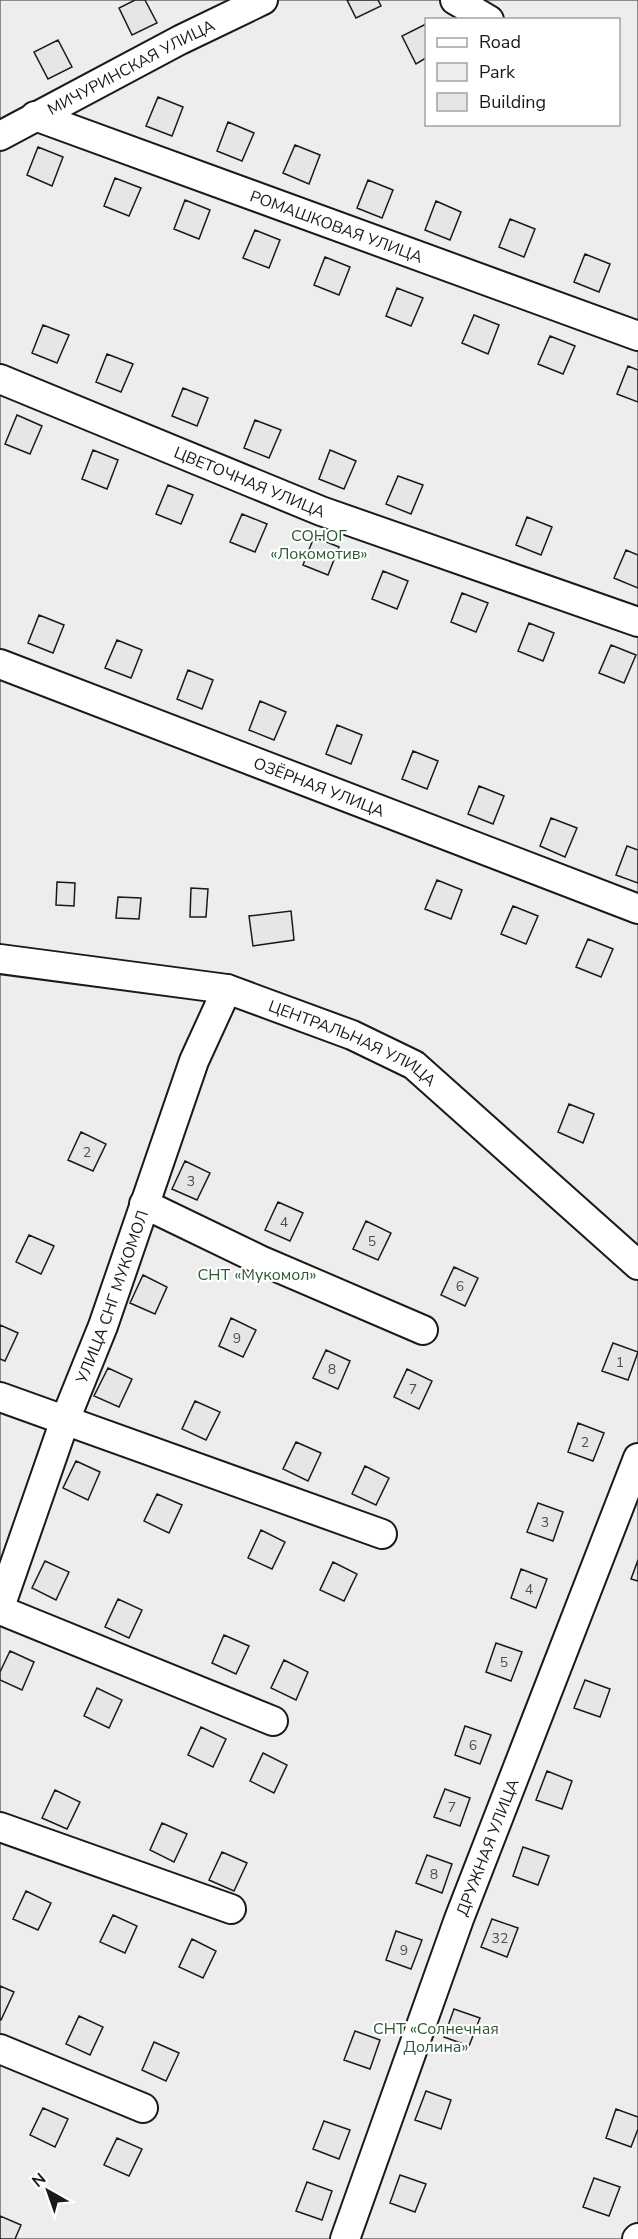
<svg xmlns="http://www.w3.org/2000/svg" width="638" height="2239" viewBox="0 0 638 2239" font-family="'Nunito Sans',sans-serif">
<rect width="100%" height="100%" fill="#fff"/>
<path fill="#ededed" stroke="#6a6a6a" stroke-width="1.5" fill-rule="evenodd" d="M0,0H638V2239H0ZM426,20H618V124H426Z"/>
<path fill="#e6e6e6" stroke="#1a1a1a" stroke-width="1.5" d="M135,0H145L157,23L132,35L119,8Z
M347,0H378L381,6L356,18Z
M426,24V58L416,64L402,36Z
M58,40L72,67L48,79L34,52Z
M158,97L183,107L172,136L146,126Z
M228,122L254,133L242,161L217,151Z
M295,145L320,155L309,184L283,173Z
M38,147L63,157L52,186L27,175Z
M115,178L141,188L129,216L104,206Z
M368,180L393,190L382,218L357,208Z
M185,200L210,210L199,239L174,229Z
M436,201L461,212L450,240L425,230Z
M510,219L535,229L524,257L499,247Z
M255,230L280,240L269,268L243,258Z
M585,254L610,264L599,292L574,282Z
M325,257L350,267L339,295L314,285Z
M397,288L423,298L411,326L386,316Z
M474,315L499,325L488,354L462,343Z
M43,325L69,335L57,363L32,353Z
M550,336L575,346L563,374L538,364Z
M107,354L133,364L121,392L96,382Z
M628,366L638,370V402L617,394Z
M183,388L208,398L197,426L172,416Z
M17,415L42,426L30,454L5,444Z
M255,420L281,430L269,458L244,448Z
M93,450L118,460L107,489L82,479Z
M330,450L356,461L344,489L319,479Z
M398,476L423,485L411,514L386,504Z
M168,485L193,495L181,524L156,514Z
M242,514L267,524L255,552L230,542Z
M527,517L552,527L541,555L516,545Z
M314,537L339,547L328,575L303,565Z
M626,550L638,555V588L614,578Z
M383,571L408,581L397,609L372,599Z
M462,593L488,603L476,632L451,622Z
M39,615L64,625L53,653L28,643Z
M529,623L554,633L543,661L518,651Z
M117,640L142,650L131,678L105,668Z
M611,645L636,655L624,683L599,673Z
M188,670L213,680L202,709L177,699Z
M260,701L286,712L274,740L249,730Z
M337,725L362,735L351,764L326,754Z
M413,751L438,761L427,789L402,779Z
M479,786L504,796L493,824L468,814Z
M551,818L577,828L565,857L540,846Z
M627,846L638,850V883L616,875Z
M437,880L462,890L451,919L425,909Z
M57,882L75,883L74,906L56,905Z
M191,888L208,889L206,917H190Z
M118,897L141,898L139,919L116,918Z
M513,906L538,916L526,944L501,934Z
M291,911L294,940L253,946L249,916Z
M588,939L613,949L601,977L576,967Z
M569,1104L594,1114L583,1143L558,1132Z
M81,1132L106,1144L93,1171L68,1160Z
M185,1161L210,1173L197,1200L172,1189Z
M278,1202L303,1213L290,1241L265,1230Z
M366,1221L391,1233L378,1260L353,1249Z
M29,1235L54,1246L41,1274L16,1262Z
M454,1267L478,1278L465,1306L441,1295Z
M143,1275L167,1287L155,1314L130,1303Z
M231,1318L256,1330L243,1357L219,1346Z
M0,1325L18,1333L5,1361L0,1359Z
M613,1343L638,1352L628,1380L602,1371Z
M326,1350L350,1361L338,1389L313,1378Z
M108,1368L132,1379L119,1407L94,1396Z
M407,1369L432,1381L419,1409L394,1397Z
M195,1401L220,1412L206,1440L182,1429Z
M578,1423L604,1433L593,1461L568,1452Z
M296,1442L321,1453L308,1481L283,1469Z
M76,1461L100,1472L88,1500L63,1488Z
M365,1466L389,1478L376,1505L352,1494Z
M157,1494L182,1505L169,1533L144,1521Z
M538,1503L563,1512L553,1541L527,1532Z
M261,1530L285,1542L272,1569L248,1558Z
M638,1560V1581L631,1579Z
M45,1561L69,1572L56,1600L32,1588Z
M333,1562L357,1574L344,1601L320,1590Z
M521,1569L547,1579L536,1608L511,1598Z
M118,1599L142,1610L129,1638L105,1627Z
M224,1635L249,1646L236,1674L212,1663Z
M496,1643L522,1652L511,1681L486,1672Z
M10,1651L34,1662L22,1690L0,1680V1672Z
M284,1660L308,1672L296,1700L271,1688Z
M585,1680L610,1689L600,1717L574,1708Z
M97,1688L122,1700L109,1728L84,1716Z
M465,1726L491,1735L480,1764L455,1755Z
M201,1727L226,1739L213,1767L188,1755Z
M263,1753L287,1765L274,1793L250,1781Z
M547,1771L572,1781L562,1809L536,1800Z
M445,1789L470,1798L460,1826L434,1817Z
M55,1790L80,1802L67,1829L42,1818Z
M162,1823L187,1834L174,1862L150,1850Z
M523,1847L549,1856L538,1885L513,1876Z
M222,1852L247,1863L234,1891L209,1880Z
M427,1855L452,1864L442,1893L416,1883Z
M26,1891L51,1903L38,1930L13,1919Z
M113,1915L137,1926L125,1953L100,1942Z
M492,1919L518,1928L507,1957L481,1947Z
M396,1931L422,1940L411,1969L386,1960Z
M192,1939L216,1951L203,1978L179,1967Z
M0,1986L14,1992L1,2020H0Z
M454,2009L480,2018L469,2046L444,2037Z
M79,2016L103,2027L90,2055L66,2044Z
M355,2031L380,2040L370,2069L344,2060Z
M154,2042L179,2053L166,2081L142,2070Z
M426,2091L451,2100L441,2129L415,2120Z
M43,2108L68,2119L55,2147L30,2135Z
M616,2109L638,2117V2129L631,2147L606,2138Z
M324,2121L350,2130L339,2159L313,2149Z
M117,2138L142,2149L129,2176L104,2165Z
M400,2175L426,2184L415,2212L390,2203Z
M594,2178L620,2187L609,2216L583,2207Z
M307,2182L332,2191L322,2220L296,2211Z
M0,2216L21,2225L15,2239H0Z"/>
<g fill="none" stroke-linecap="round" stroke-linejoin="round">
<defs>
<g id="minor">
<path d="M455,0L489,20"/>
<path id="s1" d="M35,116L638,336"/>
<path id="s2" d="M0,136L180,40L263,0"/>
<path id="s3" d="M0,379L321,511L638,622"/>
<path id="s4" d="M0,664L638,909"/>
<path id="s5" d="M0,959L227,989L352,1035L414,1065L638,1265"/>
<path d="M144,1204L260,1260L423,1330"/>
<path d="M0,1397L382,1534"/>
<path id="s6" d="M0,1607L65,1420L103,1326L194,1061L227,989"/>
<path d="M0,1610L273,1721"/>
<path d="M0,1827L231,1909"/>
<path d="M0,2049L143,2108"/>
<path id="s7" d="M345,2239L459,1919L638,1458"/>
<path d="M637,2239L638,2238"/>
</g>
</defs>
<use href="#minor" stroke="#1a1a1a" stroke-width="32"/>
<use href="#minor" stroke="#fff" stroke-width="28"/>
</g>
<g text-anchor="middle" stroke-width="4.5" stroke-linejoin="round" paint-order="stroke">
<g font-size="14" fill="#4d4d4d">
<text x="87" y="1157">2</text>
<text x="191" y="1186">3</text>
<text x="284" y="1227">4</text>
<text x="372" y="1246">5</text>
<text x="460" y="1291">6</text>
<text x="237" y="1343">9</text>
<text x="620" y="1367">1</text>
<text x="332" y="1374">8</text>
<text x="413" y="1394">7</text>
<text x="585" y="1447">2</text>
<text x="545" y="1527">3</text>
<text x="529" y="1594">4</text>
<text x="504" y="1667">5</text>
<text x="473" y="1750">6</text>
<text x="452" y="1812">7</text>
<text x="434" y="1879">8</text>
<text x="500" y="1943">32</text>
<text x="404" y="1955">9</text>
</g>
<g font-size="16" fill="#1a1a1a" stroke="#fff">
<text dy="6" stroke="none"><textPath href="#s2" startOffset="148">МИЧУРИНСКАЯ УЛИЦА</textPath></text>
<text dy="6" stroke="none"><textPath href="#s1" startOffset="321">РОМАШКОВАЯ УЛИЦА</textPath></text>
<text dy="6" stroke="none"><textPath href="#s3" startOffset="270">ЦВЕТОЧНАЯ УЛИЦА</textPath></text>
<text dy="6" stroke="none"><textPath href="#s4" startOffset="342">ОЗЁРНАЯ УЛИЦА</textPath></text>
<text dy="6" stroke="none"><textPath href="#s5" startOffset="366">ЦЕНТРАЛЬНАЯ УЛИЦА</textPath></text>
<text dy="6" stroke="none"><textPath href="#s6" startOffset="330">УЛИЦА СНГ МУКОМОЛ</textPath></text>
<text dy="6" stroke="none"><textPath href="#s7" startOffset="417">ДРУЖНАЯ УЛИЦА</textPath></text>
</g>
<g font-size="16" fill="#2b5a34" stroke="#fff">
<text x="319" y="541">СОНОГ<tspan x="319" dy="18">«Локомотив»</tspan></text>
<text x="257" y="1280">СНТ «Мукомол»</text>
<text x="436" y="2034">СНТ «Солнечная<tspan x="436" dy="18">Долина»</tspan></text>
</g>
</g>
<rect x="425" y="18" width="195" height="108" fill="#ffffff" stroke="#a3a3a3" stroke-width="1.5"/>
<rect x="437" y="38" width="30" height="9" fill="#ffffff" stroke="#a3a3a3" stroke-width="1.5"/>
<text x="479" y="48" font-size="18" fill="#1a1a1a">Road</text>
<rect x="437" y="63" width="30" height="18" fill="#ededed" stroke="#a3a3a3" stroke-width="1.5"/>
<text x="479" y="78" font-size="18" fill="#1a1a1a">Park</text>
<rect x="437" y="93" width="30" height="18" fill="#e6e6e6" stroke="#a3a3a3" stroke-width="1.5"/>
<text x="479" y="108" font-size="18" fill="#1a1a1a">Building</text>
<g transform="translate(48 2191) rotate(320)" stroke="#ffffff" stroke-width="4.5" paint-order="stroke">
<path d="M0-4.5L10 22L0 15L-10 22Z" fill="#1a1a1a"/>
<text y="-9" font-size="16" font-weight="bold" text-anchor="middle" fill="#1a1a1a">N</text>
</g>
</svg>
